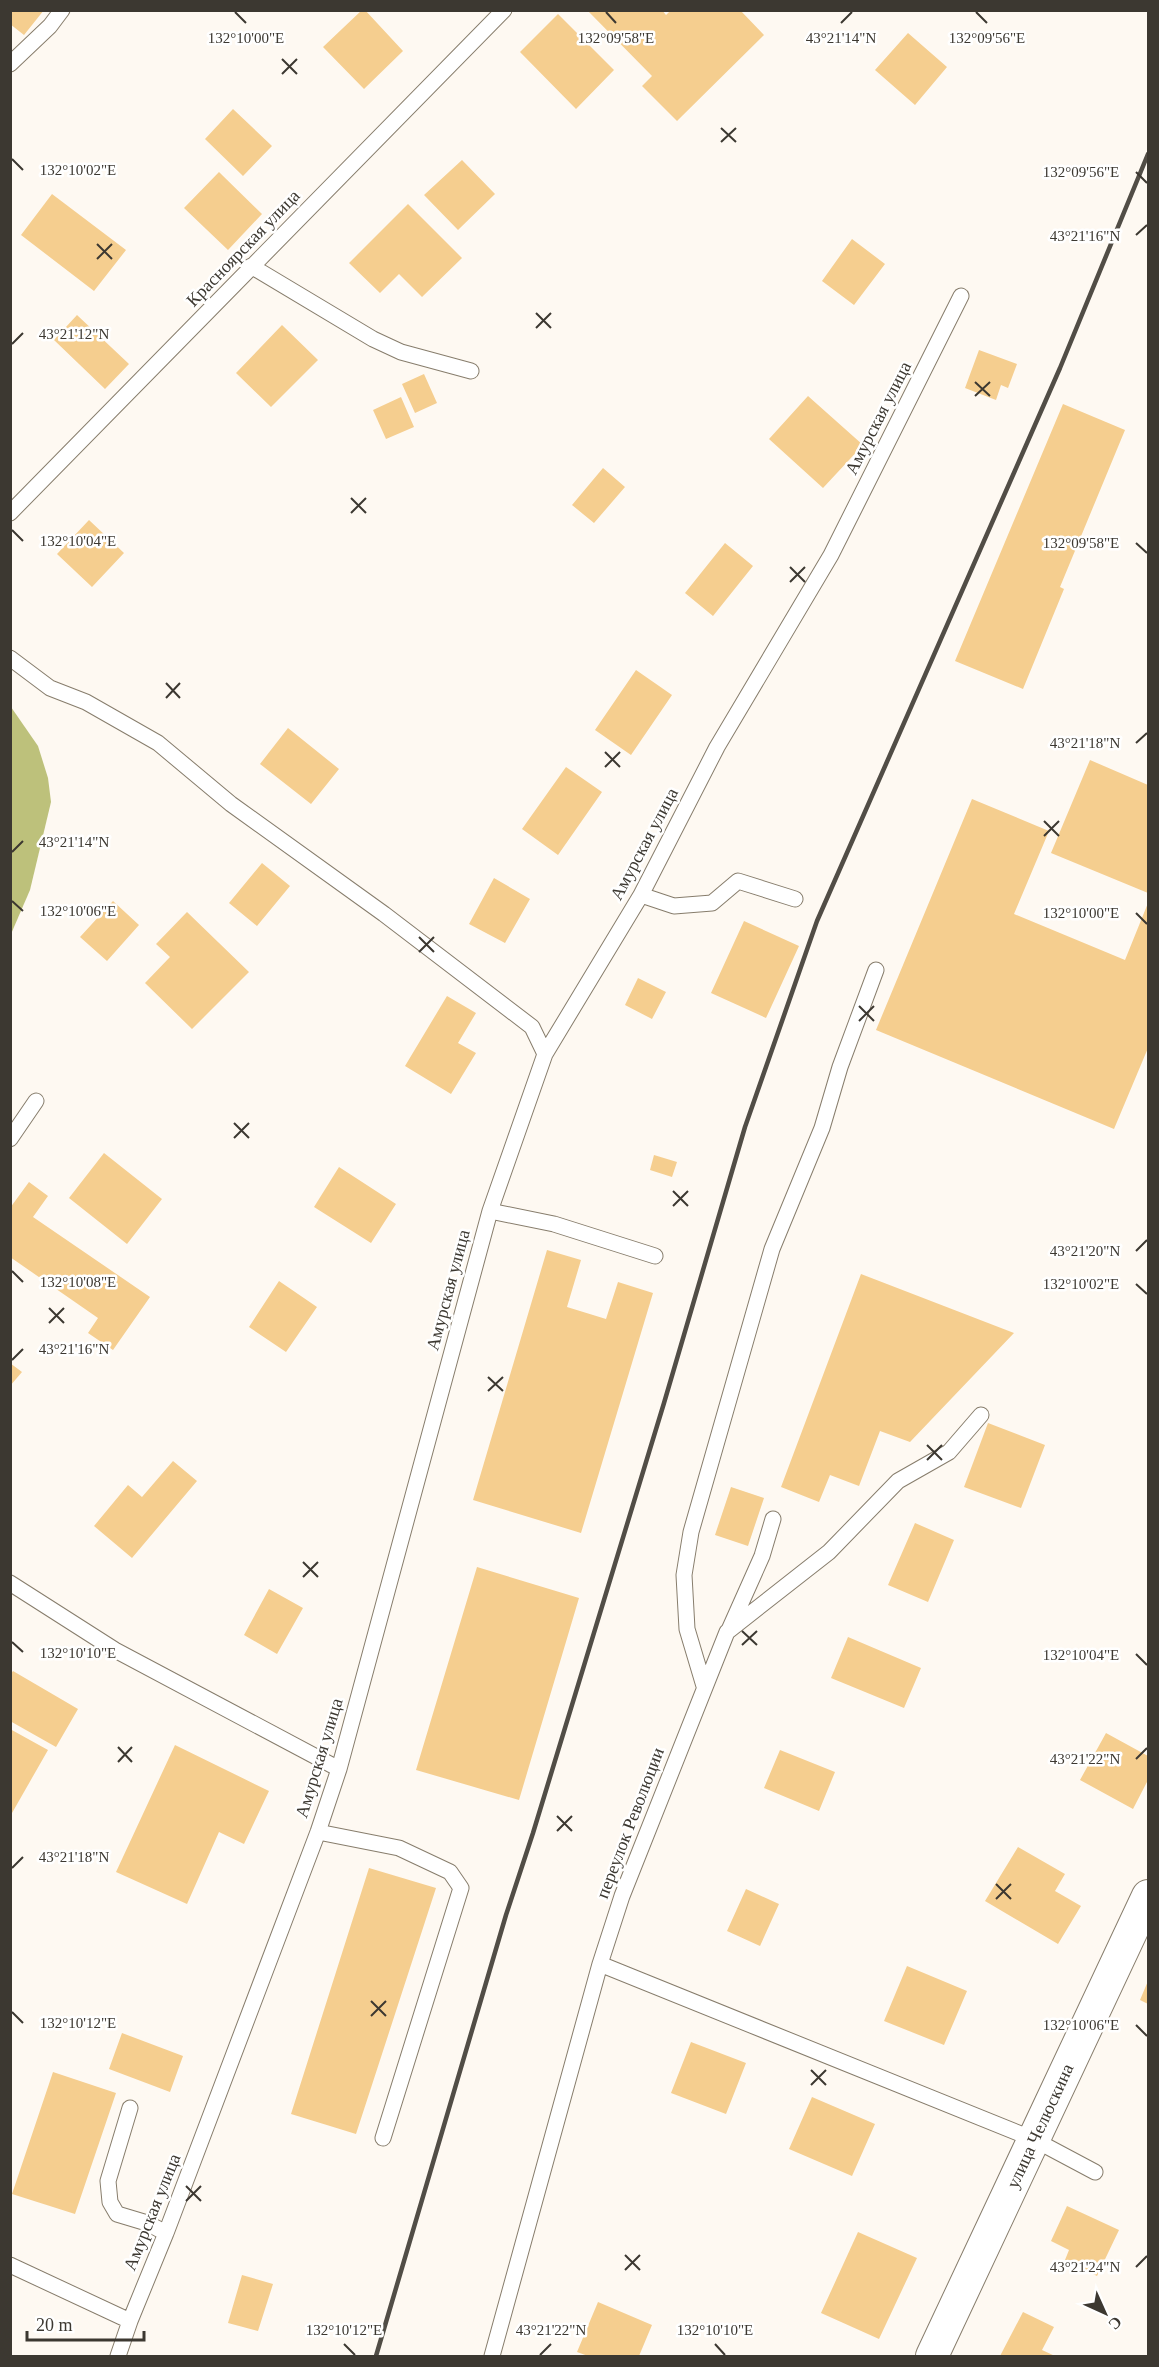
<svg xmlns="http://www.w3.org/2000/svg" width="1159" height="2367" viewBox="0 0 1159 2367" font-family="Georgia,serif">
<rect width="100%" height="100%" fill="#fef9f2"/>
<path fill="#bdc17b" d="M11,707L38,746L48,778L51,802L30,890L11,934Z"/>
<path fill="#f5ce8f" d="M10,10H44L24,35L10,24Z
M362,10H365L403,51L364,89L323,47Z
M587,10H662L666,15L671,10H740L764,35L677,121L642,86L652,76Z
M558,14L614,70L576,109L520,52Z
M908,33L947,67L915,105L875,70Z
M233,109L272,146L243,176L205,139Z
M462,160L495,194L458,230L424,195Z
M219,172L262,214L228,250L184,208Z
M52,194L126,250L94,291L21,235Z
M408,204L462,258L422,297L399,274L380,293L349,263Z
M852,239L885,264L854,305L822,281Z
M77,315L129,364L105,389L54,340Z
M282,325L318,360L271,407L236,373Z
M979,350L1017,364L1008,388L1001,385L996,400L965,388Z
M424,374L437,403L415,413L402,384Z
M808,396L863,445L823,488L769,439Z
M401,397L414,427L386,439L373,410Z
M1063,404L1125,430L1060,587L1064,589L1023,689L955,661Z
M603,468L625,487L594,523L572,505Z
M89,520L124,553L92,587L57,554Z
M725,543L753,566L713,616L685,593Z
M636,670L672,695L631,755L595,730Z
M288,728L339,769L311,804L260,764Z
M1090,760L1148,785V893L1051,853Z
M566,767L602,792L558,855L522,829Z
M972,799L1049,831L1014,914L1125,960L1148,903V1048L1114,1129L876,1030Z
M262,863L290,886L257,926L229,903Z
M494,878L530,899L505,943L469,924Z
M113,901L139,925L107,961L80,937Z
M187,912L249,972L192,1029L145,983L170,957L156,944Z
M744,921L799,946L766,1018L711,993Z
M638,978L666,992L652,1019L625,1005Z
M447,996L476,1013L458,1043L476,1053L451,1094L405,1066Z
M104,1153L162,1199L127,1244L69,1198Z
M654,1155L677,1162L672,1177L650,1170Z
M339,1167L396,1204L371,1243L314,1207Z
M29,1182L48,1196L33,1217L150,1297L113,1350L88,1333L98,1318L10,1257V1208Z
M547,1250L581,1260L567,1307L606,1319L618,1282L653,1293L581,1533L473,1500Z
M861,1274L1014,1333L910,1442L880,1431L859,1486L830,1475L819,1502L781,1487Z
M279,1281L317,1307L286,1352L249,1327Z
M10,1363L22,1372L10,1386Z
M988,1423L1045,1445L1021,1508L964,1487Z
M173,1461L197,1481L132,1558L94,1526L128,1485L142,1497Z
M731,1487L764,1498L748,1546L715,1535Z
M915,1523L954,1540L928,1602L888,1585Z
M477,1567L579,1598L519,1800L416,1770Z
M269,1589L303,1608L277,1654L244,1635Z
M848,1637L921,1668L904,1708L831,1678Z
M13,1671L78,1709L56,1747L10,1721V1675Z
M10,1729L48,1750L12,1813L10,1812Z
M1106,1733L1148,1756V1780L1133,1809L1080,1780Z
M175,1745L269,1791L244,1844L219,1832L187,1904L116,1872Z
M780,1750L835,1772L819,1811L764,1788Z
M1018,1847L1065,1874L1055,1891L1081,1906L1058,1944L985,1901Z
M369,1868L436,1888L356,2134L291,2114Z
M746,1889L779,1904L760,1946L727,1931Z
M907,1966L967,1991L944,2045L884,2021Z
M1148,1981V2004L1140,2000Z
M122,2033L183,2056L170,2092L109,2069Z
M691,2042L746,2063L726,2114L671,2093Z
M53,2072L116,2093L75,2214L12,2194Z
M812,2097L875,2124L852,2176L789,2149Z
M1067,2206L1119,2230L1097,2276L1065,2260L1069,2250L1051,2241Z
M858,2232L917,2258L879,2339L821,2313Z
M242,2275L273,2284L258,2331L228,2323Z
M598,2302L652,2325L639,2356H588L577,2352Z
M1023,2312L1054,2327L1042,2350L1055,2356H1000Z"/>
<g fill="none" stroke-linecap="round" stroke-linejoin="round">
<defs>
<path id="lane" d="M10,64L50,26L62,10
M251,266L373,339L401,352L471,371
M10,513L504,10
M10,658L50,688L86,702L158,743L231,804L384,914L532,1027L545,1054
M641,895L674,906L712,903L738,881L795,899
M10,1139L36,1101
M490,1211L554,1224L655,1256
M10,1583L115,1650L339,1769
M729,1630L762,1556L773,1519
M704,1686L687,1629L684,1575L691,1532L772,1249L822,1128L840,1067L876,970
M318,1832L399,1848L450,1872L461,1888L383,2138
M600,1964L1033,2139L1095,2172
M130,2108L108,2181L110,2202L117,2214L147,2223L166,2233
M10,2265L130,2321
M118,2356L130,2321L166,2233L318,1832L339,1769L490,1211L545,1054L641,895L717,747L831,555L961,296
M492,2356L600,1964L622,1896L727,1632L829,1552L898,1481L949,1452L981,1415"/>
<path id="street" d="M932,2356L1148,1896"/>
</defs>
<use href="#lane" stroke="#877d6c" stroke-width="17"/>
<use href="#street" stroke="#877d6c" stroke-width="34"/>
<use href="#lane" stroke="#fff" stroke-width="15"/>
<use href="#street" stroke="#fff" stroke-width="32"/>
<path stroke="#514d46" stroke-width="4.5" d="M376,2356L506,1915L533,1833L664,1403L745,1127L817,921L1060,368L1148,154"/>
</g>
<path fill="none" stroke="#3c3831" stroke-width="2" d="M235,12L246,23M606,12L616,23M976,12L987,23M841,23L852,12M282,59L297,74M282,74L297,59M721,128L736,142M721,142L736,128M12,159L23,170M1136,172L1147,183M1136,235L1147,225M97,244L112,259M97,259L112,244M536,313L551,328M536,328L551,313M12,344L23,333M975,382L990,396M975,396L990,382M351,498L366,513M351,513L366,498M12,530L23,541M1136,543L1147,553M790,567L805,582M790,582L805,567M166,683L180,698M166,698L180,683M1136,743L1147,733M605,752L620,767M605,767L620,752M1044,821L1059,836M1044,836L1059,821M12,852L23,841M12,901L23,911M1136,913L1147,924M419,937L434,952M419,952L434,937M859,1006L874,1021M859,1021L874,1006M234,1123L249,1138M234,1138L249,1123M673,1191L688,1206M673,1206L688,1191M1136,1251L1147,1240M12,1271L23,1282M1136,1284L1147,1294M49,1308L64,1323M49,1323L64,1308M12,1360L23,1349M488,1377L503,1391M488,1391L503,1377M927,1445L942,1460M927,1460L942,1445M303,1562L318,1577M303,1577L318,1562M742,1631L757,1645M12,1642L23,1652M742,1645L757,1631M1136,1654L1147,1665M118,1747L132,1762M1136,1759L1147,1748M118,1762L132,1747M557,1816L572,1831M557,1831L572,1816M12,1868L23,1857M996,1884L1011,1899M996,1899L1011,1884M371,2001L386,2016M12,2012L23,2023M371,2016L386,2001M1136,2025L1147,2036M811,2070L826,2085M811,2085L826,2070M186,2186L201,2201M186,2201L201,2186M625,2255L640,2270M1136,2267L1147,2256M625,2270L640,2255M344,2344L355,2355M715,2344L725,2355M540,2355L551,2344"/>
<g text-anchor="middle" stroke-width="5" stroke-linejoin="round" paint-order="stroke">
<g font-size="18" fill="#3c3831" stroke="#fff">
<text transform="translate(243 248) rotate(-46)" y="6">Красноярская улица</text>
<text transform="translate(878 418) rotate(-63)" y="6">Амурская улица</text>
<text transform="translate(644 844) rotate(-62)" y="6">Амурская улица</text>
<text transform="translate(448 1290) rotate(-75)" y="6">Амурская улица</text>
<text transform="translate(319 1758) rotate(-73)" y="6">Амурская улица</text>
<text transform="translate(630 1823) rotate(-69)" y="6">переулок Революции</text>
<text transform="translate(1040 2126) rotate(-65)" y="6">улица Челюскина</text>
<text transform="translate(152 2212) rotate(-68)" y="6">Амурская улица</text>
</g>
</g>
<g font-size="15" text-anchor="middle" fill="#3c3831" stroke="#fff" stroke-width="5" stroke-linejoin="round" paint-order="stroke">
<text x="246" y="43">132°10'00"E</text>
<text x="616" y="43">132°09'58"E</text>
<text x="841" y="43">43°21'14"N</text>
<text x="987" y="43">132°09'56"E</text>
<text x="78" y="175">132°10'02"E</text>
<text x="1081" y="177">132°09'56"E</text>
<text x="1085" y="241">43°21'16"N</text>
<text x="74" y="339">43°21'12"N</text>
<text x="78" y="546">132°10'04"E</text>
<text x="1081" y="548">132°09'58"E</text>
<text x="1085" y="748">43°21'18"N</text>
<text x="74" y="847">43°21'14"N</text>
<text x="78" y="916">132°10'06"E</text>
<text x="1081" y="918">132°10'00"E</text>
<text x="1085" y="1256">43°21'20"N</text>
<text x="78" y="1287">132°10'08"E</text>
<text x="1081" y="1289">132°10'02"E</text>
<text x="74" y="1354">43°21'16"N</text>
<text x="78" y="1658">132°10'10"E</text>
<text x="1081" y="1660">132°10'04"E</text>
<text x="1085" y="1764">43°21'22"N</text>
<text x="74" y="1862">43°21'18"N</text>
<text x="78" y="2028">132°10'12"E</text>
<text x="1081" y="2030">132°10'06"E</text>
<text x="1085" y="2272">43°21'24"N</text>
<text x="344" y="2335">132°10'12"E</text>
<text x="551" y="2335">43°21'22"N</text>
<text x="715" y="2335">132°10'10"E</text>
</g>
<rect width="1159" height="2367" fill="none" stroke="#3c3831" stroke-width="24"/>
<g transform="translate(1105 2313) rotate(135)" stroke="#ffffff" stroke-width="4.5" paint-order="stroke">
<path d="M0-4.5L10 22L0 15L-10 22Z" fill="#3c3831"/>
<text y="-9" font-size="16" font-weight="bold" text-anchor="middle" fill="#3c3831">С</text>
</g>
<path d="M27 2331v9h117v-9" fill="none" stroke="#3c3831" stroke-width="3"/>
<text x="36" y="2331" font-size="18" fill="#3c3831" stroke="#ffffff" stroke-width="4.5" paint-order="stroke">20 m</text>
</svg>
